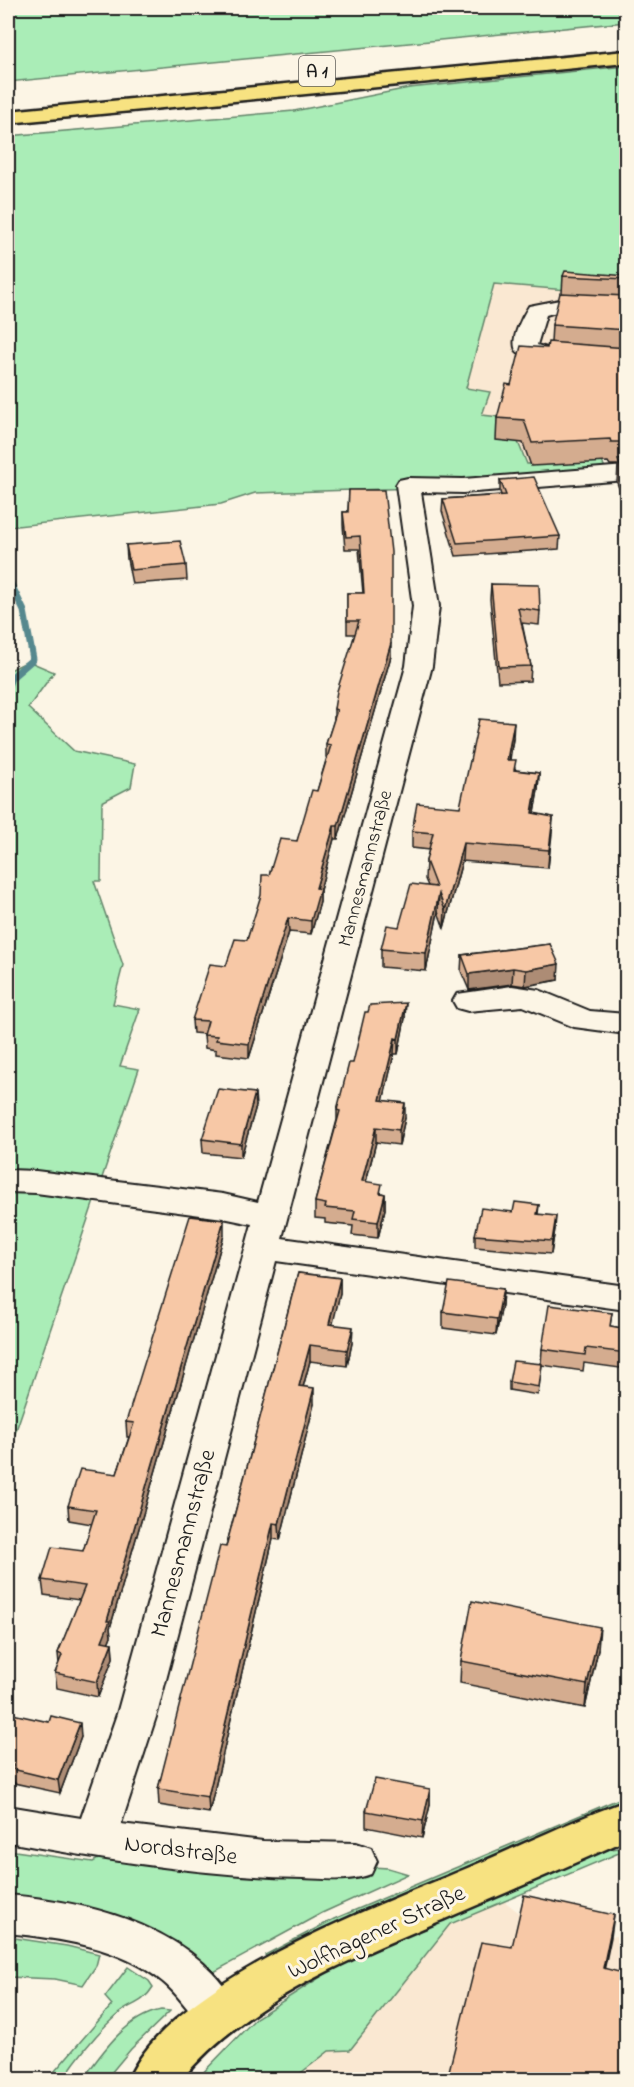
<svg xmlns="http://www.w3.org/2000/svg" width="634" height="2087" viewBox="0 0 634 2087" font-family="'Indie Flower',sans-serif">
<rect width="100%" height="100%" fill="#fcf5e5"/>
<filter id="ink" filterUnits="userSpaceOnUse"><feTurbulence type="fractalNoise" baseFrequency=".0167" numOctaves="2"/><feDisplacementMap in="SourceGraphic" scale="12" xChannelSelector="R" yChannelSelector="G"/><feConvolveMatrix kernelMatrix="1 2 1 2 8 2 1 2 1" color-interpolation-filters="sRGB"/></filter>
<g filter="url(#ink)">
<path fill="#fae8d2" d="M494,284L626,295L623,467L602,462L527,464L482,415L466,389Z
M503,1900L523,1916L611,1937L626,1934V2079L293,2080L329,2051L350,2050L450,1924Z"/>
<path fill="#aaedb7" stroke="#63846a" stroke-width="1.5" d="M8,8H626V22L8,82Z
M626,66V295L494,284L466,388L490,392L482,415L500,417L518,442L527,464L602,462L613,482L255,493L221,504L8,527V136L294,111L409,88Z
M28,661L54,672L28,708L74,751L135,764L131,787L102,802L101,881H94L123,965L113,1004L140,1009L120,1066L139,1069L8,1454V671Z
M626,1796V1802L330,1928L268,1959L265,1955L334,1919Z
M626,1847V1850L450,1924L350,2050L329,2051L293,2079L196,2080L256,2018L333,1969L596,1851Z
M8,1850L93,1862L112,1851L388,1868L408,1874L322,1913L214,1972L8,1901Z
M8,1937L67,1946L99,1954L96,1966L83,1985L55,1979L8,1977Z
M128,1967L149,1981L153,1987C142,2005 131,2003 117,2015C96,2033 78,2057 63,2079H48L112,2005L105,1997Z
M161,2010L170,2011L131,2049L106,2079H83C103,2051 126,2017 161,2010Z"/>
<g fill="none" stroke-linecap="round" stroke-linejoin="round">
<path stroke="#57888e" stroke-width="7" d="M8,578L24,611L33,659L11,678L8,686"/>
<defs>
<path id="minor" d="M570,298L626,303V315C600,314 572,306 546,315L537,345L550,349L626,354V368C607,367 526,366 516,350C510,339 523,315 529,306Z
M626,466V480L463,493L421,492L439,606L432,666L282,1238L626,1286V1310L276,1261L157,1714L121,1824L263,1841L356,1843L371,1848L377,1861L371,1874C349,1882 326,1879 303,1878C205,1876 104,1860 8,1842V1806L81,1818L117,1714L252,1224L223,1218L36,1193L8,1192V1170L36,1171L223,1194L258,1202L406,666L413,606L396,485L399,480L408,478L463,479Z
M512,986L539,990L590,1011L626,1014V1034L574,1027L523,1006L468,1011L457,1008L453,1001L457,994Z
M8,1895C93,1902 202,1929 241,2014L235,2028L219,2034C194,2025 184,1999 163,1982C119,1946 62,1939 8,1933Z"/>
<path id="major" d="M626,1801V1840C567,1867 507,1892 447,1918C353,1958 248,1999 181,2080H128C172,1980 373,1908 470,1867C522,1845 573,1820 626,1801Z"/>
<path id="highway" d="M626,51V63L8,123V111Z"/>
</defs>
<use href="#minor" stroke="#1c1c1c" stroke-width="4"/>
<use href="#major" stroke="#1c1c1c" stroke-width="5"/>
<use href="#highway" stroke="#1c1c1c" stroke-width="5"/>
<use href="#minor" fill="#fcf5e5" fill-rule="evenodd"/>
<use href="#major" fill="#f7e281" fill-rule="evenodd"/>
<use href="#highway" fill="#f7e281" fill-rule="evenodd"/>
</g>
<path fill="#d4ac8f" stroke="#1c1c1c" stroke-width="1.5" d="M563,276H627V498H623L617,483L618,465H610L608,462L531,466L523,443L496,440L497,418L511,385L547,348L551,342L552,325L562,293Z
M500,480L560,536L559,549L456,556L442,511L443,499L501,495L500,492Z
M349,490L391,656L338,839H334L320,890V902L311,934L289,932L249,1058L216,1054V1050L205,1048L204,1034L193,1033L192,1020L226,966L247,940L269,875L297,841L317,791L327,757H326V744L334,720V709L355,634H347V593H363L359,549H345L343,525V512H348Z
M126,545L186,565L187,580L132,584L127,559Z
M491,584L540,611L539,625L522,623L531,666L530,681L498,682L490,599Z
M513,739L510,760L516,770L539,773L538,790L534,813L553,817L548,868L462,861L444,928L438,912L426,971L381,967V949L399,927L428,886L425,879L426,861L429,850L412,848V831L460,807Z
M550,944L558,980L525,986L512,984L469,990L461,971L462,955Z
M405,1018L398,1054H394L383,1100L405,1118L399,1145L376,1142L366,1182L382,1193L385,1194V1209L378,1238L352,1235L353,1226L325,1223V1219L315,1218V1202L337,1120V1110L353,1063Z
M256,1106L241,1157L203,1153L202,1139Z
M539,1205L538,1214L555,1229L551,1254L475,1247V1235L513,1212Z
M224,1235L110,1628L111,1636L108,1643H112L113,1658L98,1697L57,1688L55,1673L59,1664L58,1653L80,1600L44,1595L42,1580L83,1551L92,1524L69,1520L68,1506L117,1474L129,1437H127L126,1422Z
M298,1273L340,1278V1294L332,1324L352,1343L347,1366L310,1361L303,1387L314,1404L280,1540L273,1539L209,1813L159,1805L158,1789L226,1547Z
M503,1289L502,1305L496,1335L443,1328V1312Z
M612,1313L610,1326L627,1329V1369L584,1363L583,1371L542,1365L538,1395L509,1390V1382L541,1364L542,1349Z
M598,1650L585,1708L460,1683L461,1661Z
M8,1713L81,1737L60,1793L14,1783L13,1778L8,1777Z
M430,1789V1805L422,1838L366,1827V1811Z"/>
<path fill="#ad8c74" stroke="#1c1c1c" stroke-width="1.5" d="M391,643V656L338,839V826Z
M514,722L513,739L506,777L507,760Z
M539,773L538,790L531,830L532,813Z
M553,817L552,834L548,868L549,850Z
M334,826V839L320,890V902L311,934V921L316,888Z
M463,843L462,861L444,928L445,910Z
M439,894L438,912L426,971V953Z
M288,918L289,932L249,1058V1044Z
M559,964L558,980L525,986L526,970Z
M513,968L512,984L469,990V974Z
M406,1003L405,1018L398,1054V1039Z
M395,1038L394,1054L380,1115V1100Z
M255,1093L256,1106L241,1157V1144Z
M405,1103V1118L399,1145V1130Z
M376,1127V1142L362,1197V1181Z
M385,1194V1209L378,1238V1222Z
M556,1216L555,1229L551,1254L552,1241Z
M224,1220V1235L110,1628L111,1636L103,1656L102,1641L107,1621Z
M340,1278V1294L329,1340V1324Z
M503,1289L502,1305L496,1335L497,1319Z
M353,1327L352,1343L347,1366V1350Z
M310,1345V1361L299,1402V1386Z
M314,1388V1404L280,1540L279,1524Z
M273,1523V1539L209,1813L208,1797Z
M600,1627L598,1650L585,1708L587,1685Z
M112,1643L113,1658L98,1697L97,1682Z
M80,1723L81,1737L60,1793L58,1780Z
M430,1789V1805L422,1838L423,1821Z
M614,1915L611,1937L600,1990L603,1968Z"/>
<path fill="#f7c8a6" stroke="#1c1c1c" stroke-width="1.5" d="M565,271L627,276V279L563,276Z
M560,293L627,296V330L552,325Z
M548,342L627,348V442H611L610,439L532,443L524,420L497,418L506,384L511,385L521,346L547,348Z
M627,459V475H624L618,460Z
M534,477L560,536L457,543L443,499L506,495L500,480Z
M349,490H384L391,552V643L338,826H334L316,888L320,889L311,921L288,918L249,1044L216,1040L217,1036L204,1035L208,1021L192,1020L210,964L226,966L235,939L247,940L261,895L262,875H269L280,839L297,841L312,790L317,791L331,745L326,744L337,710L334,709L337,691L359,621H347V593H364L360,536L346,537L343,512H348Z
M180,541L186,565L131,570L126,545Z
M491,584L539,585L540,611L518,608L531,666L499,667Z
M479,719L514,722L507,760H516L514,770L539,773L532,813L553,817L549,850L463,843L445,910L439,894L426,953L381,949L387,925L399,927L411,884L436,887L426,861L433,833L412,831L417,803L460,807Z
M550,944L559,964L526,970L513,968L469,974L462,955Z
M406,1003L398,1039L395,1038L380,1100L405,1103L399,1130L376,1127L362,1181L382,1184L380,1193L385,1194L378,1222L353,1219L355,1211L325,1208L326,1204L315,1202L340,1111L337,1110L349,1063H353L365,1012H368L370,1005Z
M218,1089L255,1093L241,1144L202,1139Z
M515,1202L539,1205L537,1214L556,1216L552,1241L475,1235L481,1208L513,1212Z
M190,1216L224,1220L107,1621H110L102,1641L112,1643L97,1682L55,1673L62,1655L58,1653L85,1586L42,1580L52,1547L83,1551L96,1510L68,1506L80,1469L117,1474L134,1423L126,1422Z
M298,1273L340,1278L329,1324L353,1327L347,1350L310,1345L299,1386L314,1388L279,1524L273,1523L208,1797L158,1789L220,1546L226,1547Z
M449,1282L503,1289L497,1319L443,1312Z
M549,1305L612,1313L610,1326L627,1329V1353L586,1348L585,1355L542,1349Z
M513,1361L542,1364L539,1387L509,1382Z
M472,1601L600,1627L587,1685L461,1661Z
M8,1713L49,1722L51,1716L80,1723L58,1780L12,1769L14,1765L8,1764Z
M375,1779L430,1789L423,1821L366,1811Z
M524,1895L614,1915L603,1968L627,1974V2079H447L481,1942L512,1947Z"/>
</g>
<g text-anchor="middle" stroke-width="6" stroke-linejoin="round" paint-order="stroke">
<rect fill="#fcf5e5" stroke="#5f5d58" stroke-width="1.5" x="299" y="56" width="36" height="30" rx="4.5"/>
<g font-size="18" font-weight="bold" fill="#1c1c1c">
<text x="317" y="77">A 1</text>
</g>
<g font-size="20" fill="#1c1c1c" stroke="#fcf5e5">
<text transform="translate(364 868) rotate(-75)" y="7">Mannesmannstraße</text>
</g>
<g font-size="24" fill="#1c1c1c" stroke="#fcf5e5">
<text transform="translate(182 1543) rotate(-75)" y="8">Mannesmannstraße</text>
<text transform="translate(181 1849) rotate(7)" y="8">Nordstraße</text>
<text transform="translate(376 1931) rotate(-25)" y="8">Wolfhagener Straße</text>
</g>
</g>
<rect width="634" height="2087" fill="none" stroke="#fcf5e5" stroke-width="30"/>
<rect x="15" y="15" width="604" height="2057" fill="none" stroke="#1c1c1c" stroke-width="2" filter="url(#ink)"/>
</svg>
